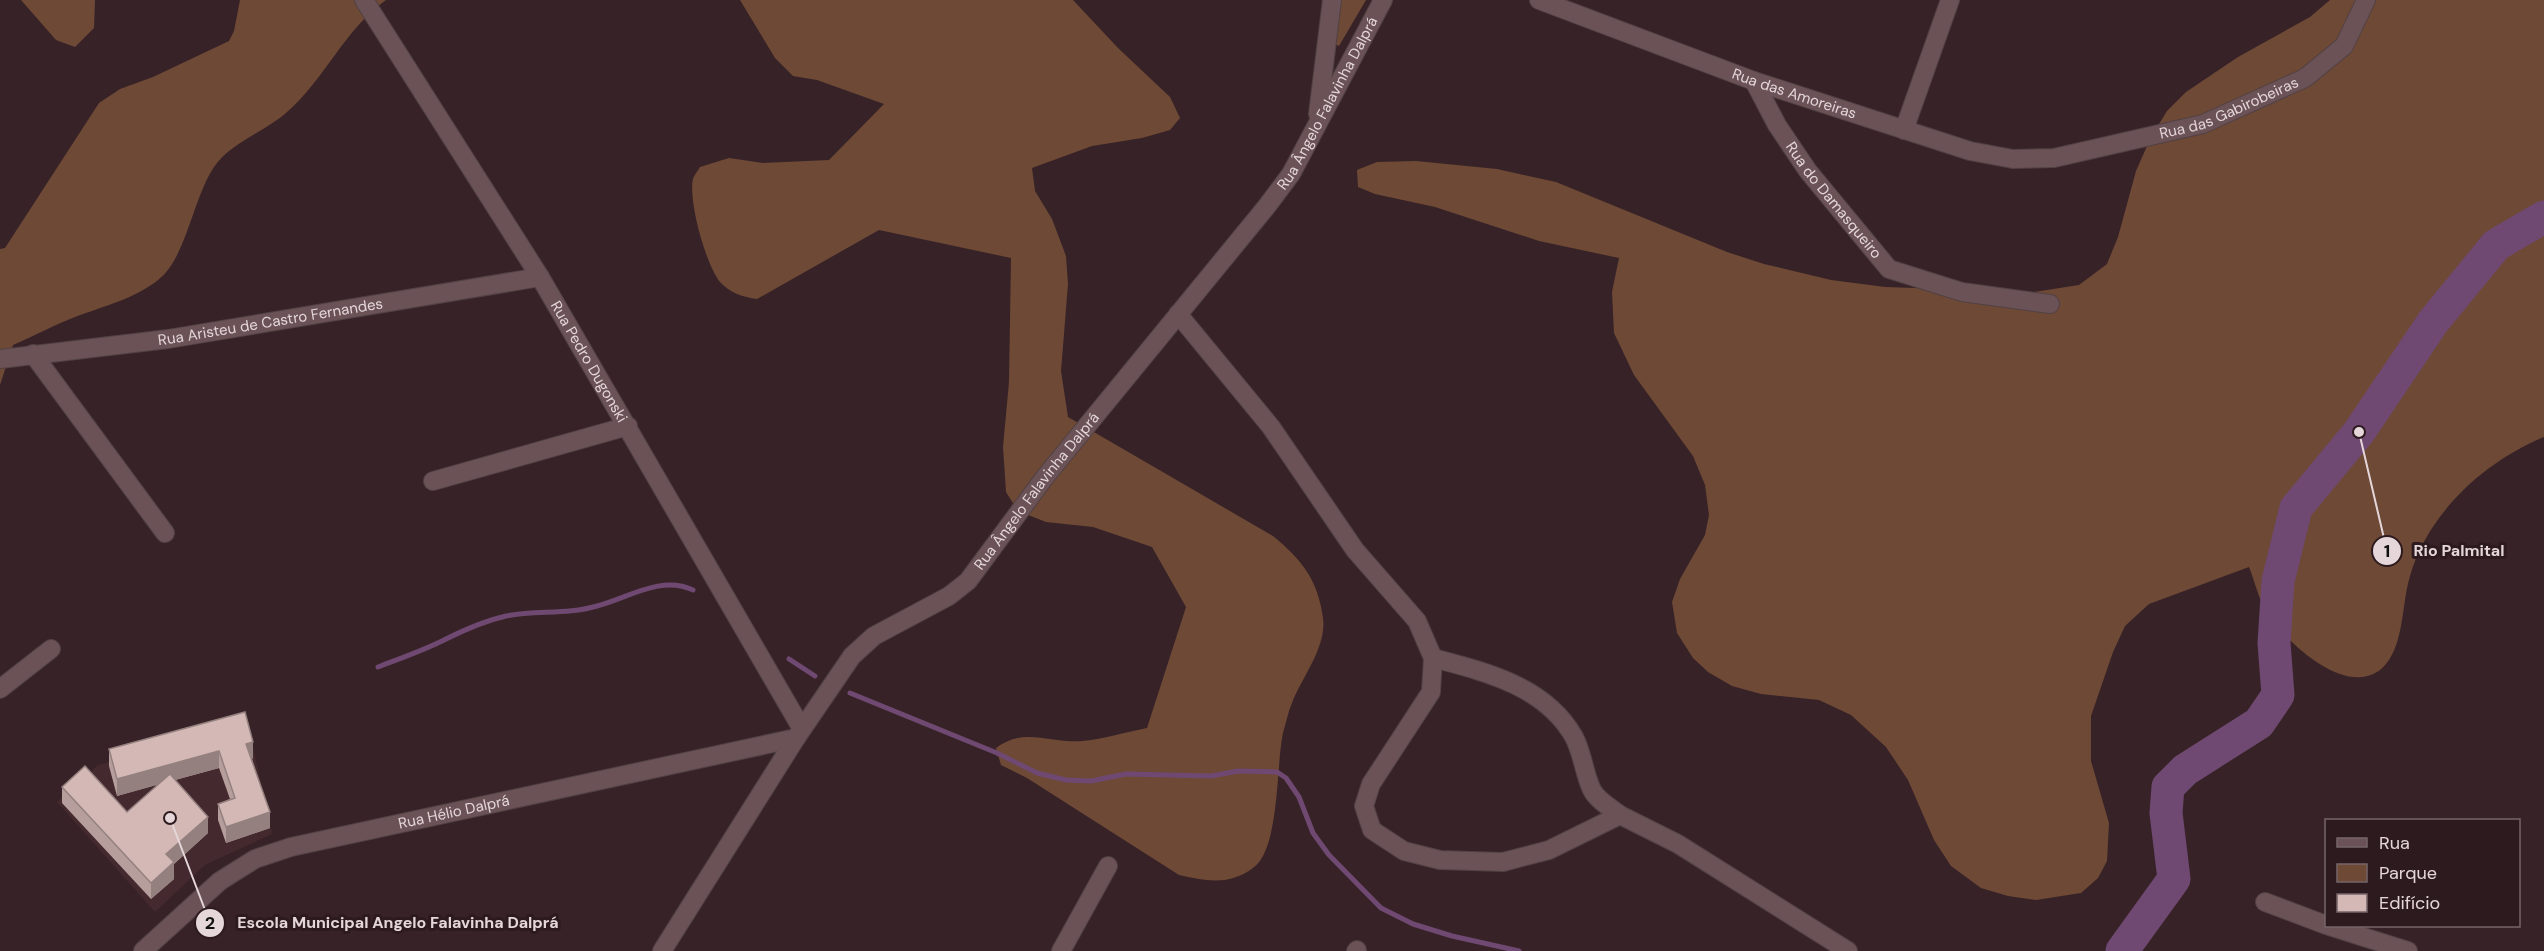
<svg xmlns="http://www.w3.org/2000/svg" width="2544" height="951" viewBox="0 0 2544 951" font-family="'DM Sans',sans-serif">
<rect width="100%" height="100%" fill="#372327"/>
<path fill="#44292f" d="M248,724L272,834L205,865L155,912L57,802L98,765Z"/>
<path fill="#6e4936" d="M21,0H95L94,28L75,47L56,40Z
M240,0H386C344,30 325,79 287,112C265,132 231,142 214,167C193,198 186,259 158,280C134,299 104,306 75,317C54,325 34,336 13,345L0,385V249L5,248L99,103L120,89L153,77L229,41L234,31Z
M740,0H1073L1118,48L1170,97L1180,118L1170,130L1142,138L1092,146L1032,168L1035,191L1052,219L1066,256L1068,284L1061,371L1068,417L1273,536C1302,560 1318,580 1323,618C1327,647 1302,677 1292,703C1288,712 1286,723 1283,733C1276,765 1280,849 1253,868C1229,886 1205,881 1179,875L1027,778L1001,765L996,748C1025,726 1051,744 1083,741C1104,739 1126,732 1147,728L1186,607L1152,547L1093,527L1046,522L1018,511L1006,492L1003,447L1009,382L1011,258L879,230L757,299C743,297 730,293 720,282C706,265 688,201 693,179C694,175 698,171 700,167L729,158L763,163L829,160L884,104L817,80L793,76L775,58Z
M1338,0H1366L1339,46L1333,43Z
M2330,0H2544V437C2484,462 2428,513 2410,576C2402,603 2404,637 2389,660C2355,710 2280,639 2263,605C2257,593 2254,579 2249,567L2149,604L2125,626L2113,652L2091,716V761L2109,823L2107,861L2098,878L2081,893L2036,900L2008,896L1981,888L1951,866L1934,840L1908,780L1886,747L1851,715L1819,700L1761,694L1732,686L1708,672L1693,658L1677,633L1672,602L1680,579L1705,535L1709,515L1705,485L1693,456L1634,375L1614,333L1612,292L1619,258L1539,241L1435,207L1375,194L1358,187L1357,170L1377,162L1416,161L1497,169L1556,182L1727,252L1764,264L1831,280L1885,287L2034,292L2079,285L2107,264L2118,237L2136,171L2151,137L2167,111L2186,92L2238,57L2310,17Z"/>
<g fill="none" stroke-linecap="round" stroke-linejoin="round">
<path stroke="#6f4971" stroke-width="5" d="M789,659L815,676
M378,667C401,658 425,650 446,639C466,629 484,621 506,616C536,610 567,615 597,606C628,598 661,575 693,590
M850,693L997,753L1037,773L1066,780L1091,781L1126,774L1211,776L1238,771L1277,772L1286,778L1299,797L1313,833L1329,855L1381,908L1413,924L1452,936L1519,951"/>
<path stroke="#6f4971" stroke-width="33" d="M2122,951L2174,879L2166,813L2168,787L2185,770L2259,723L2278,695L2274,643L2278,581L2296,508L2359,432L2433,322L2496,245L2544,217"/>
<defs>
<g id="minor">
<path id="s1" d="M364,0L540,277L802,729"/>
<path id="s2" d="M1539,0L1754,81L1970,151L2013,159L2054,158L2203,124L2305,78L2344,46L2366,0"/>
<path id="s3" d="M1754,81L1777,125L1808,171L1889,269L1962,292L2050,304"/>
<path d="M1318,114L1332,0"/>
<path d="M1904,130L1950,0"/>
<path d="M1178,314L1271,427L1355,550L1417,621L1433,658L1431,692L1371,784L1364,806L1372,830L1404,851L1440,860L1503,862L1549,850L1620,815L1678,844L1848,951"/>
<path d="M33,354L165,533"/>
<path id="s4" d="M0,359L168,339L540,277"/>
<path d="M433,481L628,426"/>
<path d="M1433,658C1486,672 1545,686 1574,737C1583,754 1584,774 1592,790C1597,800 1611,808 1620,815"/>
<path d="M0,689L51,649"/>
<path d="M2265,902L2326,925"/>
<path d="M2329,926L2408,951"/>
<path id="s5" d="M143,951L220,881L255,859L291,847L796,738"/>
<path id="s6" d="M662,951L796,738L852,656L874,636L949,596L968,581L1045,477L1267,206L1291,174L1383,0"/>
<path d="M1061,951L1108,866"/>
<path d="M1356,951L1357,950"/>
</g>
</defs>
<use href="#minor" stroke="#514144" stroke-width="20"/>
<use href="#minor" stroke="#6a5256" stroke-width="18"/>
</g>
<path fill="#b59e9c" d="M245,712L253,758L252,759L270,828L226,843L218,820V804L230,799L219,768L175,780L208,833L174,864V879L151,899L62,803V787L127,812L159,784L117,796L109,766V749Z"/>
<path fill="#94817f" d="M253,742V758L246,760V744Z
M219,751V768L117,796V779Z
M270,812V828L226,843V827Z
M208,817V833L174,864V879L151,899V883L166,854Z"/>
<path fill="#d3b8b5" stroke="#94817f" stroke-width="1.5" d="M245,712L253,742L246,744L270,812L226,827L218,804L235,798L219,751L117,779L109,749Z
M85,766L127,812L170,774L208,817L166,854L174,862L151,883L62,787Z"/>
<g text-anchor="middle" stroke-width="6" stroke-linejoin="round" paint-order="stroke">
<g font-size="15" fill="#e4d6d9" stroke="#2d1a1e">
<text dy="5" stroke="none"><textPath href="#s2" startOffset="272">Rua das Amoreiras</textPath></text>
<text dy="5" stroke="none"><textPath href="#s6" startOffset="1089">Rua Ângelo Falavinha Dalprá</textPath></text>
<text dy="5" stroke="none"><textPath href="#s2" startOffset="724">Rua das Gabirobeiras</textPath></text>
<text dy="5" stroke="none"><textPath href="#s3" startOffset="144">Rua do Damasqueiro</textPath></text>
<text dy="5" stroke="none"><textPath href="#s4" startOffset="273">Rua Aristeu de Castro Fernandes</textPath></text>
<text dy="5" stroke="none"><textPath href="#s1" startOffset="426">Rua Pedro Dugonski</textPath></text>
<text dy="5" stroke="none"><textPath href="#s6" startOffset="603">Rua Ângelo Falavinha Dalprá</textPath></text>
<text dy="5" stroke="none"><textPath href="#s5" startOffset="350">Rua Hélio Dalprá</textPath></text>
</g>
</g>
<path fill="none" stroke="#e4d6d9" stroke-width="2" d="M2359 432L2387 551M170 818L210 923"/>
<g fill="#e4d6d9" stroke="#2d1a1e" stroke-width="2">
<circle cx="2359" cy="432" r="6"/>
<circle cx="170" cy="818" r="6"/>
<circle cx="2387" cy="551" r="15"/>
<circle cx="210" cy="923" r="15"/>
</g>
<g font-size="18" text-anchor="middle" font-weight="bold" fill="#111">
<text x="2387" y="557">1</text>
<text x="210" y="929">2</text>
</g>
<g font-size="16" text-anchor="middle" font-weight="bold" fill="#e4d6d9" stroke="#2d1a1e" stroke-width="6" stroke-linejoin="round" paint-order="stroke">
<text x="2459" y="556">Rio Palmital</text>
<text x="398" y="928">Escola Municipal Angelo Falavinha Dalprá</text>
</g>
<rect x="2325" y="819" width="195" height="108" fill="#2d1a1e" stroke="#766569" stroke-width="1.5"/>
<rect x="2337" y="838" width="30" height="9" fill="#6a5256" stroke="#766569" stroke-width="1.5"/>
<text x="2379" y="849" font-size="18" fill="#e4d6d9">Rua</text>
<rect x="2337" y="864" width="30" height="18" fill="#6e4936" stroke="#766569" stroke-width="1.5"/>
<text x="2379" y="879" font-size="18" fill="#e4d6d9">Parque</text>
<rect x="2337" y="894" width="30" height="18" fill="#d3b8b5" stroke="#766569" stroke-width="1.5"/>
<text x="2379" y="909" font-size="18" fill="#e4d6d9">Edifício</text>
</svg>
